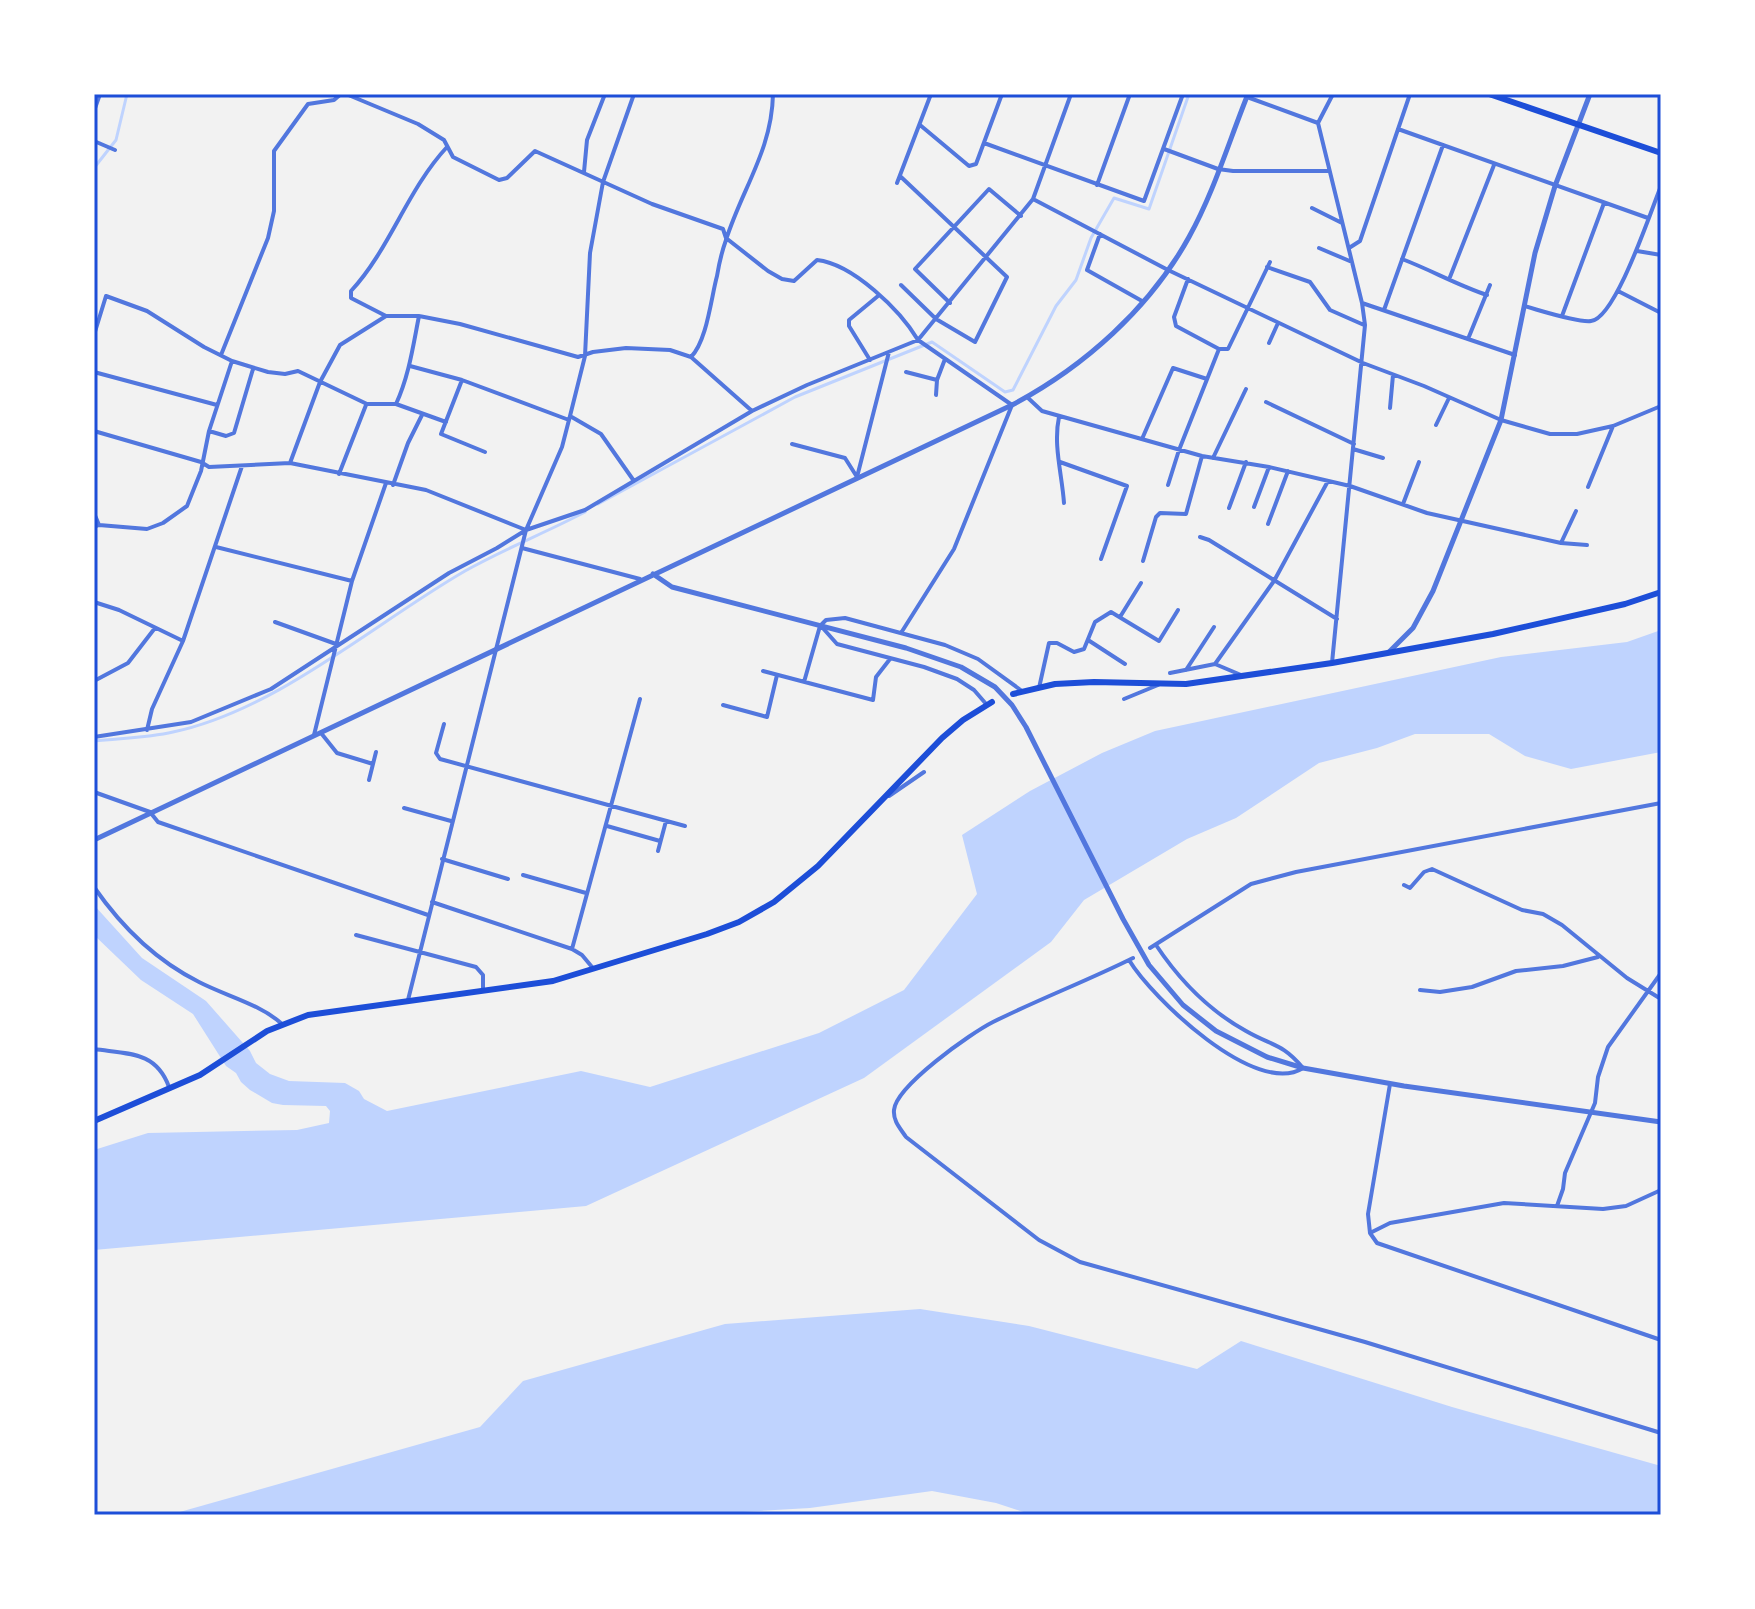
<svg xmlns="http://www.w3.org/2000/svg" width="1755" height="1609" viewBox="0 0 1755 1609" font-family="'Open Sans',sans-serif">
<rect width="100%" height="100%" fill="#f2f2f2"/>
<path fill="#bfd3fe" d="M1661,630V752L1571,769L1525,756L1489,734H1415L1377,748L1319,763L1236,818L1187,839L1084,900L1051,942L864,1078L586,1206L94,1250V1150L148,1133L297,1130L329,1123L330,1111L326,1106L283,1105L272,1103L250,1090L241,1082L236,1073L226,1066L193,1014L141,980L94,935V905L142,958L206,1001L250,1051L256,1063L270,1074L289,1081L345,1083L359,1091L364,1099L387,1111L581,1071L650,1087L819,1033L904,990L977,894L962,835L1030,791L1102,753L1155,731L1501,657L1627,642Z
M920,1309L1029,1326L1197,1369L1241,1341L1452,1407L1661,1466V1515H1033L996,1503L932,1491L810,1508L692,1515H169L480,1427L523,1381L725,1324Z"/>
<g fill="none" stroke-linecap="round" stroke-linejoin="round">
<path stroke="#bfd3fe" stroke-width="3" d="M94,168L116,140L127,94
M598,504L795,397L932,342L1005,392L1013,390L1056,306L1076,280L1091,238L1114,198L1149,209L1189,94
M94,741C120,738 147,738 173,732C277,710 373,624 465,571C504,549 545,533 585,512"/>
<path stroke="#5277de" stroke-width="4" d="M346,94L418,124L444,140L453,157L499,180L507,178L535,151L652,204L723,229L726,238L768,271L782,279L794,281L817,260C853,264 900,310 918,340L1012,405L954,549L901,633
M1247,97L1318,123
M94,111L100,94
M920,125L969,166L976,164L1002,94
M1398,129L1648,218
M94,141L115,150
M984,143L1144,201L1183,94
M1164,149L1218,169L1233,171H1328
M584,172L587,140L605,94
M900,176L1007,277L975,342L936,319L901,285
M897,183L931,94
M1097,185L1130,94
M1033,199L1168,270L1363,363L1424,386L1501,420L1550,434H1577L1613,426L1661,406
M1312,208L1342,223
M1100,234L1087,270L1142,301
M1319,248L1352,262
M1349,248L1360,241L1410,94
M1637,251L1661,255
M1402,259C1431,270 1457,285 1487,295
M1267,267L1310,282L1330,310L1364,325
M1450,277L1494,165
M1188,279L1174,317L1176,326L1219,349
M1618,291L1661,313
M950,303L915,269L989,189L1021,216
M1362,303L1515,355
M1524,306C1539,310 1578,323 1591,321C1616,318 1651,210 1661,186
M1384,310L1443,145
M386,316L351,298V291C390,249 407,190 447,147
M1562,316L1604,203
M94,335L106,296L147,311L204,347L232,361L268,372L285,374L298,371L367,404H396C409,376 413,346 419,316
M1468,339L1490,285
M1269,343L1278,323
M221,355L268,238L274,211V151L308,104L334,100L341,94
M691,357C707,341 711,298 717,276C719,264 722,251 726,240C742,189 772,150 773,94
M870,360L849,326V320L878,296
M410,366L462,380L569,420
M94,372L217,405
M906,372L937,380
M462,380L441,434L485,452
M936,395L937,380L945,359
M1027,397L1042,411L1202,456L1269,467L1350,486L1427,513L1561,543L1587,545
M1266,402L1354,444
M396,404L446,422
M1390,408L1393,375
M570,416L601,434L634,481
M1059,417C1053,445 1062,474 1064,503
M1436,425L1449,398
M94,431L201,462L209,467L290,463L426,490L526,530
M209,431L226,436L234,433L253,369
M1142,439L1173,368L1207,379
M792,444L845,458L857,477
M1353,449L1383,458
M1213,458L1246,389
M1060,462L1127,486L1101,559
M290,463L320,382L340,345L386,316H419L460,324L578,357L593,352L626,348L670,350L691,357L752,411
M339,474L366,405
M857,477L889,352
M393,485L408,443L422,415
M1168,485L1179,450L1219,349H1228L1270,262
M1588,487L1613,426
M1403,504L1419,462
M1254,507L1269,467
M1229,508L1246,462
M94,513L99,525
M1268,524L1288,471
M94,527L99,525L147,529L163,523L187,506L201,471L209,431L232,361
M1200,537L1209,540L1337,619
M1561,543L1576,511
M216,547L352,581
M522,548L640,579
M1143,561L1156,517L1160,513L1186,514L1202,456
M94,602L119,610L183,641
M1120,617L1141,583
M275,622L336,644
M821,626L837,644L924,667L957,679L974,690L987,705
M1088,640L1125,664
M1332,663L1365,325L1362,303L1318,123L1333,94
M1215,664L1274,581L1328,481
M1186,670L1214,627
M763,671L873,700L876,677L890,659
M1170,673L1215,664L1241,675
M94,681L128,663L155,628
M804,682L820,626L826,620L845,618L945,645L978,659L1022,691
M1039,688L1049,643H1057L1074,652L1084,649L1095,622L1111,612L1159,641L1178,610
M1124,699L1158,685
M723,705L767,717L777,675
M444,724L436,753L440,759L685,826
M147,730L152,709L183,641L242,466
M321,733L337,753L373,764
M314,735L352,581L386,483
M94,737L191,722L271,689L449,573L497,548L526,530L585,510L752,411L807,385L918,340L1033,199L1071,94
M369,780L376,752
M94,792L150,812L158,822L428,915
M889,796L924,772
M404,808L451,821
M607,826L660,841
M658,851L666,821
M442,859L508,879
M523,875L586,893
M1404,885L1410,888L1424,872L1432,869L1522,910L1543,914L1562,925L1627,978L1661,999
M94,887C121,926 157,961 199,982C226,996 260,1004 282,1024
M432,902L572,949L582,955L592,967
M356,935L476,967L483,975V990
M1150,948L1251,884L1296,872L1661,803
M572,949L640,699
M1133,958C1087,981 1039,999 993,1022C971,1033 896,1086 894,1110C893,1121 900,1128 906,1137L1039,1240L1080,1262L1365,1342L1661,1433
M1129,960C1152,998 1256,1098 1303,1068C1282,1043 1272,1046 1246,1031C1208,1010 1180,981 1156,945
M1420,990L1440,992L1472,987L1516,971L1563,966L1598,957
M408,1000L526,530L562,447L570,416L585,356L590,253L603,182L634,94
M94,1049C128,1054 156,1051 169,1087
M1390,1084L1368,1214L1370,1233L1377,1243L1661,1340
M1557,1206L1563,1189L1565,1173L1595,1103L1598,1077L1608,1047L1661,973
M1370,1233L1390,1223L1504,1203L1603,1209L1626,1206L1661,1190"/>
<path stroke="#5277de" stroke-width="5" d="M653,574L672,587L906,648L961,667L995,687L1012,705L1026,727L1123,919L1149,965L1183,1005L1216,1031L1267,1057L1303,1068L1404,1086L1661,1122
M1389,652L1413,628L1433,591L1501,420L1535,253L1555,186L1590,94
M94,840L1012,405C1084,367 1150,308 1189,237C1214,192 1229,141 1248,94"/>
<path stroke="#1d4ed8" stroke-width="6" d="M1489,94L1661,153
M1013,694L1055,684L1094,682L1186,684L1332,663L1493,634L1625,604L1661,592
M94,1121L200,1075L267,1031L308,1015L553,981L707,934L739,922L774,902L818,866L942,738L963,720L992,702"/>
</g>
<rect width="1755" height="1609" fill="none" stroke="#ffffff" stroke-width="192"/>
<rect x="96" y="96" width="1563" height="1417" fill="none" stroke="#1d4ed8" stroke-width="3"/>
</svg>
